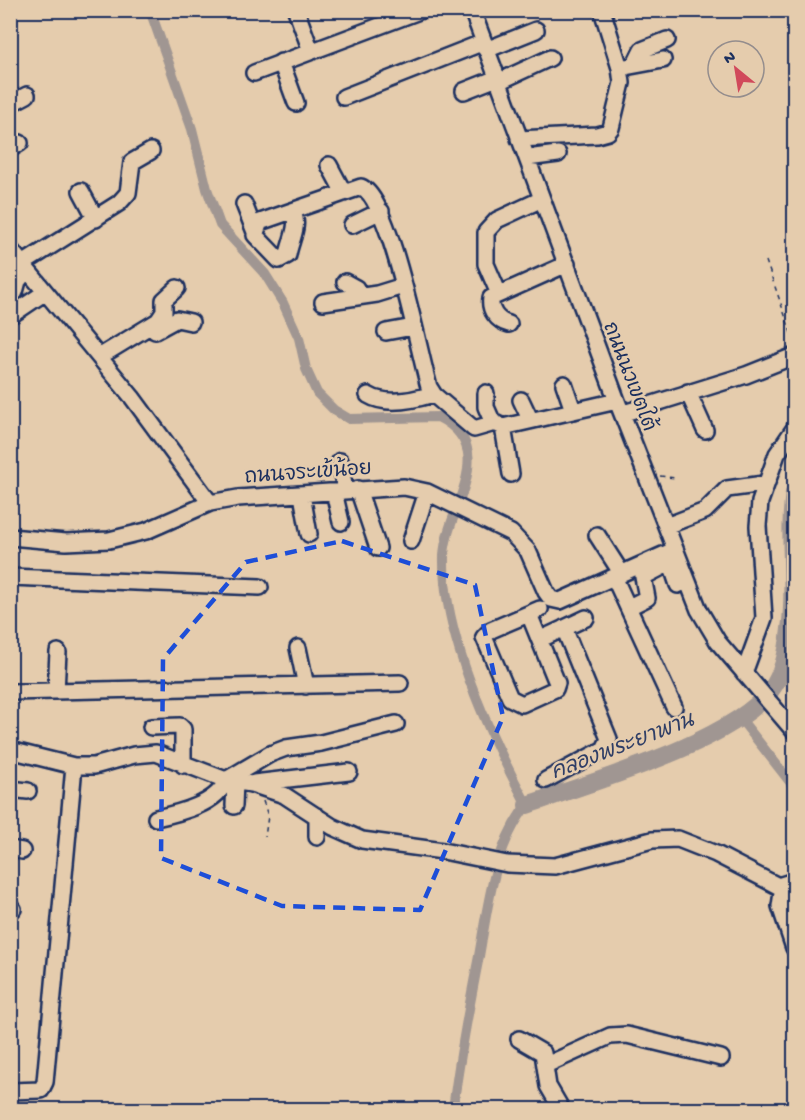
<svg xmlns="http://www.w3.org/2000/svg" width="805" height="1120" viewBox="0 0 805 1120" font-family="'Gochi Hand','Playpen Sans Thai',sans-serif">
<rect width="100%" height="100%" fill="#e5ccad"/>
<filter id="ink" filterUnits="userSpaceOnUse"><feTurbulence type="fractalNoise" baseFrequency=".0167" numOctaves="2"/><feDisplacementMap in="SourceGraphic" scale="12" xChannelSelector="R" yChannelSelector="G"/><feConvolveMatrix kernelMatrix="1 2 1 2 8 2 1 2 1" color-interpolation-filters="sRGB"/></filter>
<g filter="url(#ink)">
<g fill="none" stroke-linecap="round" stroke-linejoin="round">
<path stroke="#a09692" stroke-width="10" d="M150,10L192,129L207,189L220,225L265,274L283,303L299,338L306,369L317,393L334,410L349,419L438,417C502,449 446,508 444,556C442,635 490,736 527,805C494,846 488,906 479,956C469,1007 459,1058 453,1110
M740,718L794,787"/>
<path stroke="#a09692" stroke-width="18" d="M527,805C591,782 731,743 771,690C783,674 788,649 790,629C797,585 787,538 794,493"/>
<defs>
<path id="minor" d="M296,10L311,51
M472,10L617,401L699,610L718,642L794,731
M486,50L536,30
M281,62L296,103
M635,64L642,50L667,40
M620,68L663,60
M254,73L422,10
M498,82L550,58
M464,91L497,78
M344,97L484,42
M10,104L27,95
M519,139L597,135L608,132L611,128L622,83L620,68L602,10
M10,149L20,143
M527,158L558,154
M329,165L344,193
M81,191L96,219
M244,204L255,232
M292,211C301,224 290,241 288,255L279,260L255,235L260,222L361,187C390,197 419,353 429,387L434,395L474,429L495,423L503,427L617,401
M352,225L381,211
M10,249L132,397L210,503
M21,265L119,203L128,193L132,162L151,151
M345,282L356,288L360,296
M15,292L18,281L26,271
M499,294L486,264V232L497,220L542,199
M323,302L377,294L403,286
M10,316L44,293
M509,324C497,321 489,310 491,298L567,264
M155,331L177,319L191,322
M386,332L413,327
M99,357L158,321L164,312V300L177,288
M564,384L573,410
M688,392L705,430
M486,393V407L493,423
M368,395C386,406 414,400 433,394
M521,400L530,419
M624,413L746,375L794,356
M503,427L511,474
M340,461L345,491
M358,489L378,548
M334,492L341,522
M302,495L309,534
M666,526L705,511L727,489L764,484
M597,535L622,574
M10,537L66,542L109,540L146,531L210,503L238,498L404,487L427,492L511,533L528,551L546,592L551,599L560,601L674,550
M411,541L427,492
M10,577L260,587
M614,577L674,707
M629,607L647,598L643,577L666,565L673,570L678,585
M529,614L557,683L555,689L522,704L510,698L484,637L491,630L540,609
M541,639L586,618
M298,648L306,686
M744,673L764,618L758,526L760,502L777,454L794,429
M56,691L58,652
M10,692L400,683
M151,727L180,726L183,729V765
M10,750L74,766H94L134,755L156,753L226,780L251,784L284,795L333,827L362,840L443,851L507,864L555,866L652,840L678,839L716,854L778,886L794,881
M546,780L604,749L609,739L564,628
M254,783L349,772
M10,789L28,791
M234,806L235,782
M156,818C179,813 218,804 226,780L270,754L286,748L321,743L396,724
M317,837V816
M10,849L22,851
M783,886L780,906L794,948
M10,908L13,909
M519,1039L543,1053L548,1086L562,1110
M546,1065L610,1036L627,1035L721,1058
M10,1091L41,1090L45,1082L74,766"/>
</defs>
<use href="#minor" stroke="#1b2f5e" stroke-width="20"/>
<path stroke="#1b2f5e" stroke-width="1.5" stroke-dasharray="4.5 4.5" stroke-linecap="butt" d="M766,261L794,341
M660,476L675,478
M263,801L268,816L265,837"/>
<use href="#minor" stroke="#e5ccad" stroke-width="15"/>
</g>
</g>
<path fill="none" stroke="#1d4ed8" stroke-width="4.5" stroke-dasharray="12 8" stroke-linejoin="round" d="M342,541L475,585L503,717L420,910L282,906L161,858L163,659L246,562Z"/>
<g text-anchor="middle" stroke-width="5" stroke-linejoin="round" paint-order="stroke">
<g font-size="20" fill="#1b2f5e" stroke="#e5ccad">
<text transform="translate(631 376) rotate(69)" y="7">ถนนนวเขตใต้</text>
<text transform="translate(308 471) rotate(-4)" y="7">ถนนจระเข้น้อย</text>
</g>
<g font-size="21" font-style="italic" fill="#2f3e66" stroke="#e5ccad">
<text transform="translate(622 745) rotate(-21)" y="7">คลองพระยาพาน</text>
</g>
</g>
<rect width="805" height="1120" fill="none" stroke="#e5ccad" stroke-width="36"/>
<rect x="18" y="18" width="769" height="1084" fill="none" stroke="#1b2f5e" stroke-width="2" filter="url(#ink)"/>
<g transform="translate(736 69) rotate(330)"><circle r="28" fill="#e5ccad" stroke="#948d8d" stroke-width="1.5"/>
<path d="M0-4.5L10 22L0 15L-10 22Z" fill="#d1495b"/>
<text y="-9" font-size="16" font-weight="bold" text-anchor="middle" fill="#1b2f5e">N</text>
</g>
</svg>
